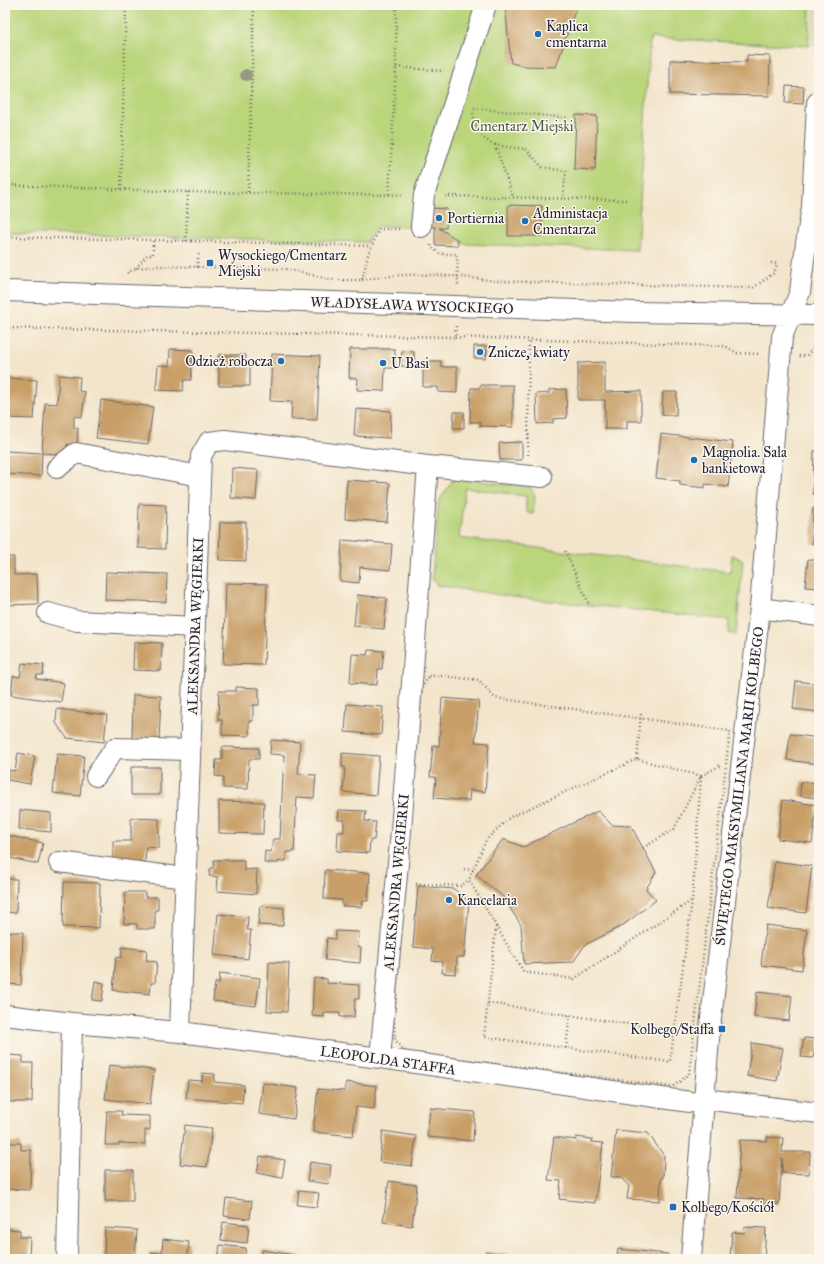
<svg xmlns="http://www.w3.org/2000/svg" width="824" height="1264" viewBox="0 0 824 1264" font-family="'IM FELL Great Primer',serif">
<rect width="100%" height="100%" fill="#fbf7ec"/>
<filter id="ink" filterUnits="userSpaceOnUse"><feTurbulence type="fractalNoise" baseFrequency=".025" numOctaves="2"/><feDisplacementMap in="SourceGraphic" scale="8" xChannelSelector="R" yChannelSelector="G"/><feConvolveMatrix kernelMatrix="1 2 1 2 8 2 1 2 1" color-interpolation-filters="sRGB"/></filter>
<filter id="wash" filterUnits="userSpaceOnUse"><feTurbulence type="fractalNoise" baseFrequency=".012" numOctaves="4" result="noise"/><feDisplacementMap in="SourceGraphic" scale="16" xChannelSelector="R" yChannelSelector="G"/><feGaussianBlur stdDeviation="0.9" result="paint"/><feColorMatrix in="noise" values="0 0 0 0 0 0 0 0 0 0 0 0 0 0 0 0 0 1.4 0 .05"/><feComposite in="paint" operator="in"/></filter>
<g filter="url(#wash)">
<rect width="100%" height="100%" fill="#f3e5cb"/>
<path fill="#dfddbb" d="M810,5H819V46H808Z"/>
<path fill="#bad57a" stroke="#6e7c5a" d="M5,5H810L808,46L650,38L637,250L464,244L439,228L378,226L367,242L5,233Z
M454,478L530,487L535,496L533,514L528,513L526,510V496L465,488L459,538L730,572L732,555L743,560L736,635L729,634V620L513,597L436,585L432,577L439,501Z"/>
<g id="blocks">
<path fill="#c89f67" d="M505,5H577L556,67L524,66L511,63Z
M747,55L770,56L769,96L670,94V60L747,62Z
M786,86L804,87L803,104L785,103Z
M576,115L597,116L595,170L574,169Z
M508,205L542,206V236H508Z
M431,208L447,209L446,228H439L458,240L457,246L435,245V227H430Z
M474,346H487L486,359L474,358Z
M170,349L193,350L191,380H184L183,391L156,390L158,365L169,366Z
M350,349H395V368H385L384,391L357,390L358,378H349Z
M402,351L414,352V367L401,366Z
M272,354L320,356L317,420L291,419L292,402L270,401Z
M219,355H246L245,365H250V386H219Z
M423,361H441V367H457V393L438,392V387H423Z
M605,362V392L641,391V421H627V429H605V400H578V363Z
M59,375L80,377L79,391L85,392L82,417L74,416V428H78L77,445L67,444L66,455L42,453L45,403L57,404Z
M6,378L37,380L34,419L5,418Z
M480,385H513V427L480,426V422H470L471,388H480Z
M566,389L567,418L553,419V423L537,424L536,394L549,393V390Z
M663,392H677L676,416L662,415Z
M101,400L153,407L148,444L96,438Z
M356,409L391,411L390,438L354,436Z
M454,412H464V428H453Z
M661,434L733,442L728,487L705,484V488L680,485V481L656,478Z
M522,442V460H500L499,443Z
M5,451L42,453L41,476L5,474Z
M814,451H819V495L813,494Z
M232,468L258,470L256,500L231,498Z
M347,480L390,483L387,522L345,519Z
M139,504L166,505L165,549L138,548Z
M813,508L819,509V544H812Z
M220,522H246V561L219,560Z
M342,540L392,544L390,570L360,567L359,583L340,581Z
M5,557H14V575L37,574L38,604L5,605Z
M808,559L819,560V588L805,587Z
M106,572L167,574L166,602L105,600Z
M226,583L267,584L264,665L223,664Z
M357,595L387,598L384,629L354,626Z
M134,642L162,643L161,671L133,670Z
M368,650L384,651L382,669H378L377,685L350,683L352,654L367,655Z
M22,663L44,665L43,675H37L36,679L64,683L61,702L11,695L13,676L20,677Z
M796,681L819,684V712L793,709Z
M236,687L259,688V705H253V721H249V736L222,735V720H218L219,691H236Z
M133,695L161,696L159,741L132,740Z
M442,698L479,701L475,742L489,743L485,792L470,790L469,801L434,798L436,777H430L433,745L439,746Z
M347,704L383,707L381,735L345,732Z
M57,709L107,715L104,742L67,738L56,723Z
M790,734L819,738L818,764L787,760Z
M271,740L300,742L298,774L316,775L314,798L297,797L294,852H286V861H279L278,863H264L265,851L271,852L273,839H280L284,755L270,754Z
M222,747L259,748V759H249L248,789L223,788V777L215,776L216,760H222Z
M18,753L35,756L30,784L7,780L9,770L15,771Z
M342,753L379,756L376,795L343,792L345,767H342Z
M57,754L84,756L80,796L53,793Z
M131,767H160V795H131Z
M801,782L819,783V798L800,796Z
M783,800L817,805L812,843L778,839Z
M219,801L264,802L263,834L219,833Z
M20,810L51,813V832L19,829Z
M339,810L366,811L365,821L376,822L374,840H370L369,853L337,851L338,832H344V820H338Z
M598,811L612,825L631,826L656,872L646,889L656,900L622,926L585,945L573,962L524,964L521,925L502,896L476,875L503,839L523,847Z
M131,818L159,819V848L146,847L145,862L113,861V841H131Z
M5,835L43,843L38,864L5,857Z
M214,860H244V870L257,869L256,894L217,891L218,877L209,876L210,869L214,867Z
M775,861L812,866L806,913L768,908Z
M325,870L370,873L368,901H363L362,907L342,906V900L324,899Z
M5,879H17L16,913L5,912Z
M64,882L100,883L99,928L63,927Z
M418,886L454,889L469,902L464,957H457L456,974L442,973L443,962L432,961L433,949L413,947Z
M125,892H145V897H158V910H155V929H137V924H124Z
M260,906L284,908L283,926L258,925Z
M218,914L248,917L247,930H251L248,959L214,955Z
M766,925L807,930L802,970L761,965Z
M336,931L359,932L358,947L361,948L360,963L325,960L327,938L335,939Z
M5,932H23L21,985L5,984Z
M122,947L147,950L146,960L157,962L155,983H151L150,994L113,990L116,957L121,958Z
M269,962L289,963L287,1012L267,1011Z
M220,973L260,978L256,1006L213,1001L215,983H219Z
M314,978L327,979V983L359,985V999H355L354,1017H340V1013H324V1017L312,1016Z
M95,981L104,983L102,1001L92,1000Z
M757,992L792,996L789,1021L754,1017Z
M804,1038L819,1039V1053H814L813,1058L801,1057Z
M752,1043L783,1048L777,1081L747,1076Z
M8,1055L23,1056V1063H33L32,1102H5V1062H8Z
M109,1065L154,1070L150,1104L105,1099Z
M202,1073L215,1074L214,1082L244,1085L242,1103L186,1098L188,1080L202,1081Z
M346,1082L377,1086L374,1109L356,1107L353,1136L313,1132L318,1089L344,1091Z
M263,1083L298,1088L294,1119L259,1114Z
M430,1108L475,1112L473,1141L427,1137Z
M107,1111H122L121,1115L150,1116V1130H145V1144L119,1143V1145H105Z
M185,1125L212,1128L207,1167L180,1164Z
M616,1130L648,1133L664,1156L663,1178H661L660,1201L627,1199L629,1186L620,1177H611Z
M383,1131L416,1136L412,1166L379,1162Z
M554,1137L576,1140V1137L592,1139V1142L603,1143L595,1203L559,1199L561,1181L548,1180Z
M767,1137L783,1138L782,1152H810L809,1174L782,1173V1158L779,1204H763L764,1199L737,1198L740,1140L767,1141Z
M7,1143H21V1150H31L30,1190L5,1189V1150H7Z
M260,1156L285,1160L282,1178L257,1173Z
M310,1162L331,1165L329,1184L307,1181Z
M105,1170H133V1201H105Z
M389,1181L417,1185L412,1226L383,1222Z
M299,1191L319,1193L317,1207L297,1205Z
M226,1198L252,1201L250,1219L224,1216Z
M223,1222L249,1225L247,1243L221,1240Z
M745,1227L766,1228L764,1259H730L732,1232L744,1233Z
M105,1228L137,1230L135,1259H104Z
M5,1229L20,1230V1237H30L29,1259H5Z
M163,1239L189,1242L187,1259H150L151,1252L162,1253Z
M220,1245L246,1248L244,1259H218Z
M618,1249L668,1254L667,1259H617Z
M262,1250L301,1256V1259H261Z
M485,1252L519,1256L518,1259H485Z"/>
</g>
</g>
<g filter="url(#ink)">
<use href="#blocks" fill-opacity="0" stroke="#6b666d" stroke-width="1"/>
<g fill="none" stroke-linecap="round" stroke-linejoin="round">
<defs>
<path id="minor" d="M421,227L424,195L486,5
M5,291L635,312L819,315
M428,466L542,477
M57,468L76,453L200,476
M760,608L819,616
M48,613L77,621L195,627
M96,776L115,748L190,750
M59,862L186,878
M5,1015L72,1023L67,1259
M72,1023L180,1032L380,1058L690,1102L703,1103
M180,1032L201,456L209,442L225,440L428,466L401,831L380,1058
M704,1099L819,1113
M691,1259L710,1027L760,608L782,337L800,292L806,243L812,207L817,103L819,101"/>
</defs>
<use href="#minor" stroke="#6b666d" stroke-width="22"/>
<path stroke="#6b666d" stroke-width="2.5" stroke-dasharray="1 3" stroke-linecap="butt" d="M5,22L6,5
M396,67L444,71
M818,81L819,70
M474,108L567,118
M473,113C480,148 495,145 526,149L542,167L566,171L563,198
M495,145L513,197
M5,185L188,192L404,195
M121,189L126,5
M248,192L254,5
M389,194L396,67V5
M445,196L627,200
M5,237L153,240
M186,241L188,192
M431,245V247L440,254H457L458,287
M771,263L783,264
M197,267L199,251
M136,268L147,255H153V240L371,246
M127,273L136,268L158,266L285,269L334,280
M339,280H362L368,255L379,229H401
M362,280C408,271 451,275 496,281L753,288L774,273L777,264
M5,328L455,337L456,326
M455,337L725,346L737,353L760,354
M799,356H806L816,346H819
M528,455L529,340
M565,551L589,604
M429,676H442L479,680L495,698L730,731L689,1074L673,1087L406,1052L395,1040L394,1020L422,688Z
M637,759L641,714
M643,848L674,829L701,776L721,765
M464,869L473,870
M416,884L461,886L469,880
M691,901L574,979L524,972L515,958L469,880L486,840L510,817L637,759L701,776
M496,927L484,1037L670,1062L692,901L701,776
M488,1003L674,1031
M566,1048L570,1015"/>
<use href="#minor" stroke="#fff" stroke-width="20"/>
</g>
<circle fill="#999786" cx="246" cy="75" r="6"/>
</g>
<g fill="#1f6fb2" stroke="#fbf7ec" stroke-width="1.5">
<circle cx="538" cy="34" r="4"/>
<circle cx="439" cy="218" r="4"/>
<circle cx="525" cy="221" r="4"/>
<rect x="206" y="259" width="8" height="8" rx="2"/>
<circle cx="480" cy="352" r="4"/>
<circle cx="281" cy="361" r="4"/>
<circle cx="383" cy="363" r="4"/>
<circle cx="694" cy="460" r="4"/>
<circle cx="449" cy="900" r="4"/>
<rect x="718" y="1025" width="8" height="8" rx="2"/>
<rect x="669" y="1203" width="8" height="8" rx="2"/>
</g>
<g text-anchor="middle" stroke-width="3" stroke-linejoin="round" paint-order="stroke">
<g font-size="14" fill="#22223b" stroke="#fbf7ec" text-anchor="start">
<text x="546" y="31">Kaplica<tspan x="546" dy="16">cmentarna</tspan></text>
<text x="533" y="218">Administacja<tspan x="533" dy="16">Cmentarza</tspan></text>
<text x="447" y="223">Portiernia</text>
<text x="218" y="260">Wysockiego/Cmentarz<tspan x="218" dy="16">Miejski</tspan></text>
<text x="488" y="357">Znicze, kwiaty</text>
<text x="273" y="366" text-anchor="end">Odzież robocza</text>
<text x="391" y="368">U Basi</text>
<text x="702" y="457">Magnolia. Sala<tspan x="702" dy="16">bankietowa</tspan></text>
<text x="457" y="905">Kancelaria</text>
<text x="714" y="1034" text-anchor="end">Kolbego/Staffa</text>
<text x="681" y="1212">Kolbego/Kościół</text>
</g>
<g font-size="14" fill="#50584e" stroke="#fbf7ec">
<text x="522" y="131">Cmentarz Miejski</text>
</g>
<g font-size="14" fill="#22223b" stroke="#fbf7ec">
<text transform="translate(412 305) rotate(2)" y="5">WŁADYSŁAWA WYSOCKIEGO</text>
<text transform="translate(195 626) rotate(-88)" y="5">ALEKSANDRA WĘGIERKI</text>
<text transform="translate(739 786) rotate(-83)" y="5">ŚWIĘTEGO MAKSYMILIANA MARII KOLBEGO</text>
<text transform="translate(396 882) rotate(-85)" y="5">ALEKSANDRA WĘGIERKI</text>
<text transform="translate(388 1060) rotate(8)" y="5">LEOPOLDA STAFFA</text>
</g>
</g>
<rect width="824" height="1264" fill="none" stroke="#fbf7ec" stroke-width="20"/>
</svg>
